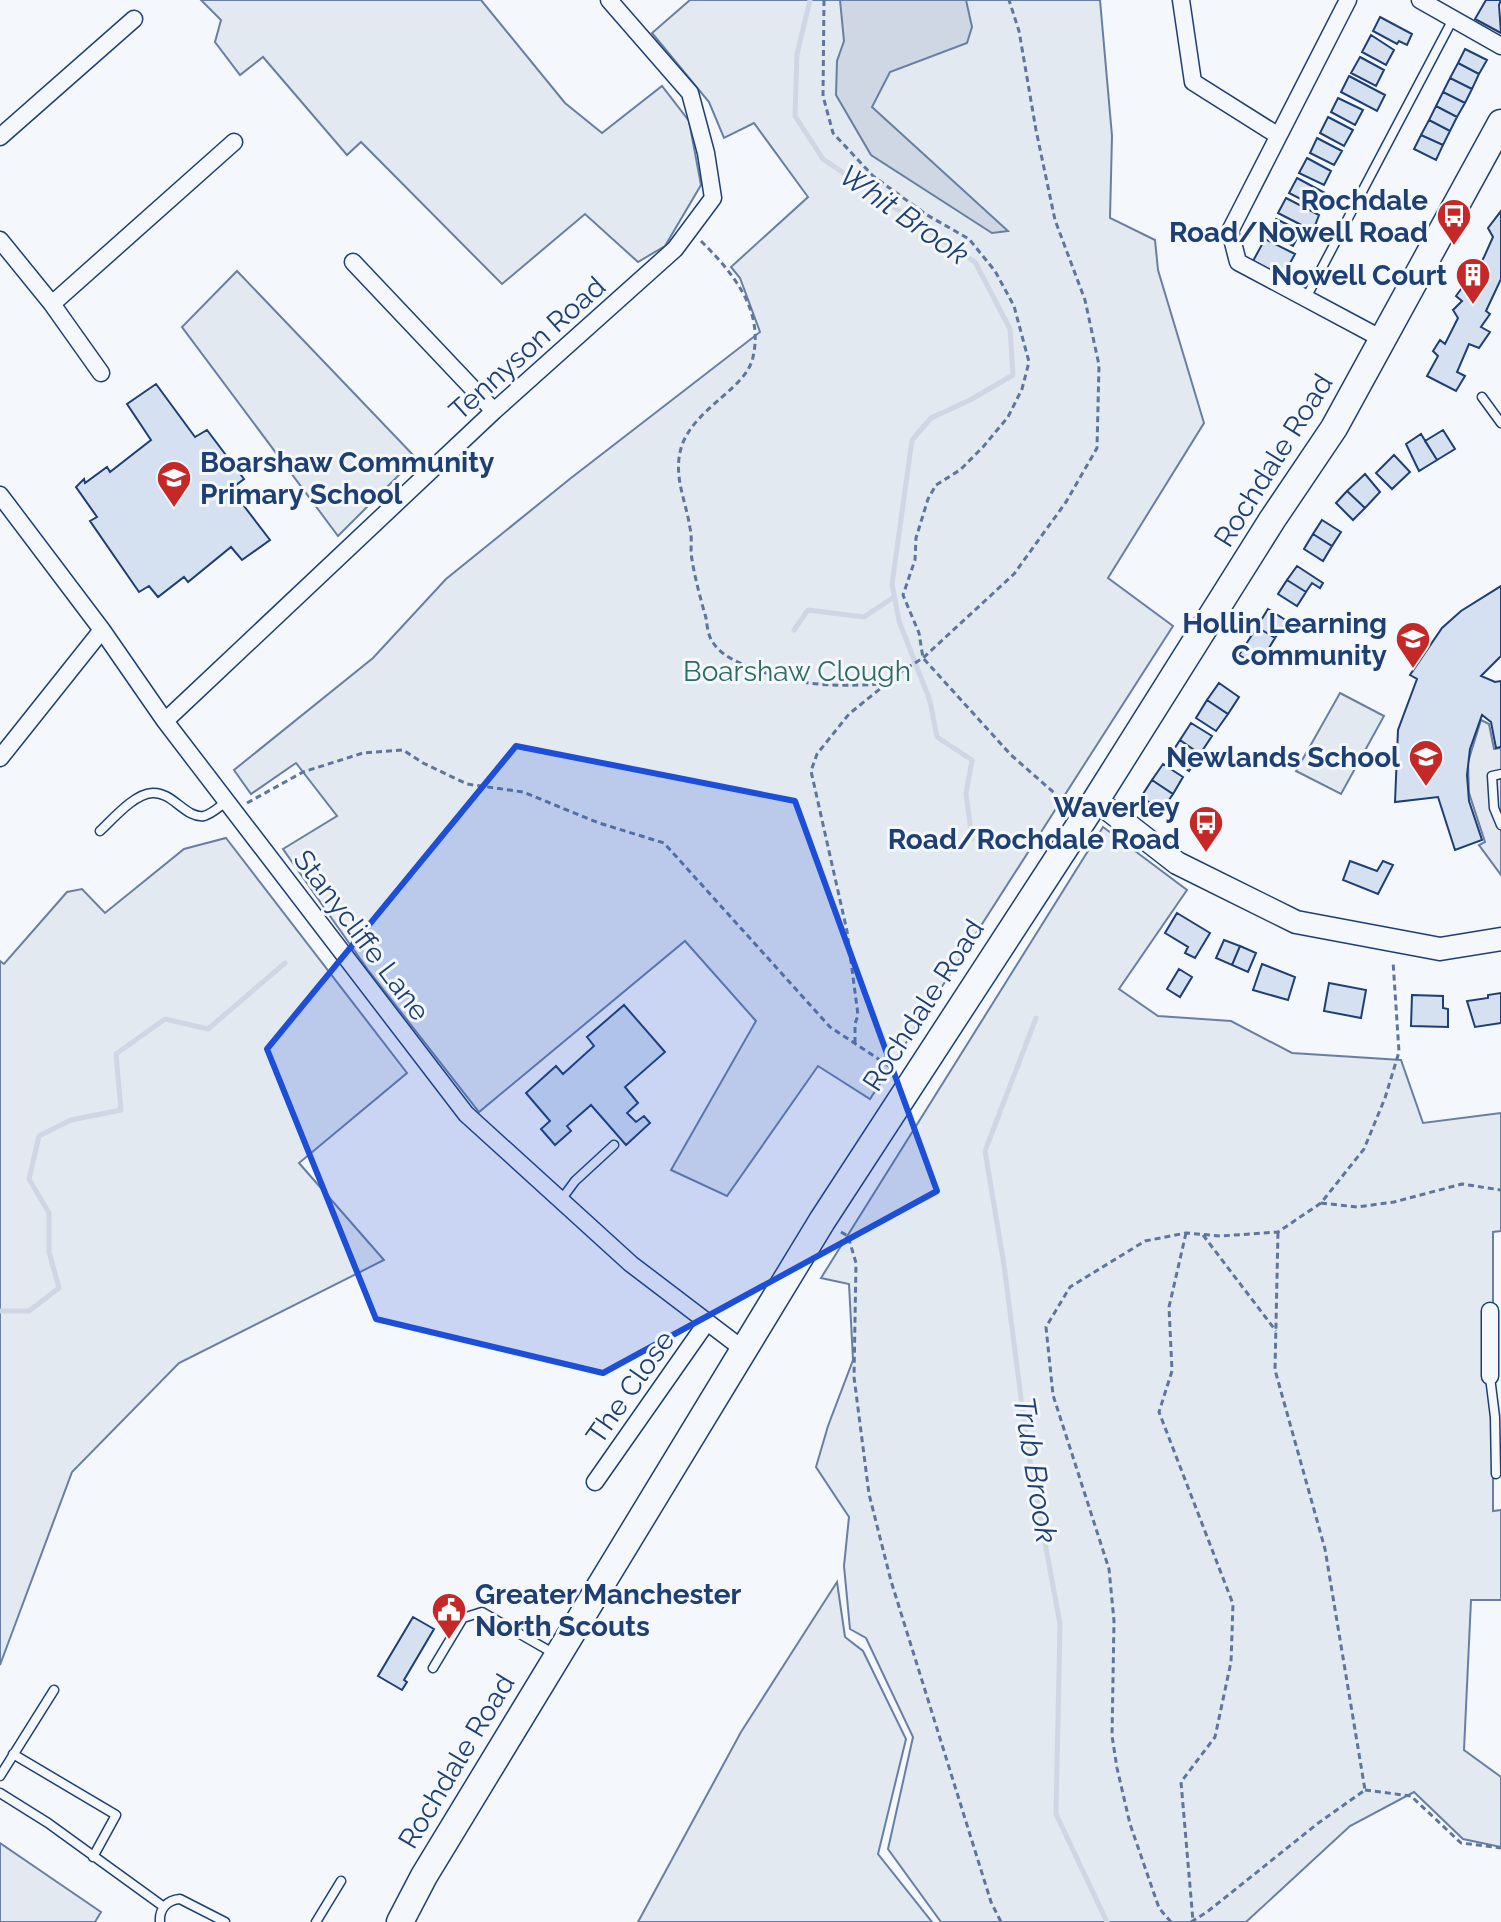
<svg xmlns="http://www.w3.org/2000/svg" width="1501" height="1922" viewBox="0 0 1501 1922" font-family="Raleway,sans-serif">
<rect width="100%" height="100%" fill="#f4f7fb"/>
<path fill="#e3e9f0" stroke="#687fa3" stroke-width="2" d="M201,0H481L565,103L602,133L662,86L689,121L701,185L665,246L638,262L585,214L502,284L361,142L347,155L263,57L240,75L215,42L221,20Z
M690,0H1100L1112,136L1110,218L1155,240L1158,270L1204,423L1108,578L1173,626L870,1099L818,1066L727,1196L671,1170L756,1021L685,941L479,1112L368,970L283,849L337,816L296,763L251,794L234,770L373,658L446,579L571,478L760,332L740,278L731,267L808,197L754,123L724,138L709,102L652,33Z
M237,271L416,458L338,536L182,327Z
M1340,693L1384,716L1341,794L1296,771Z
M1103,827L1187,890L1119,989L1158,1016L1231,1021L1292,1053L1401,1060L1423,1123L1501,1113V1231L1493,1232V1511L1501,1510V1600H1471L1464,1750L1501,1777V1847L1463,1839L1414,1792L1350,1826L1246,1922H941L888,1849L913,1737L866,1638L850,1629L844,1566L849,1517L816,1467L828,1426L853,1360L849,1284L821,1278Z
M226,838L407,1073L299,1163L384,1260L179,1363L72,1472L0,1665V961L4,964L67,892L82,889L105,913L184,849Z
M837,1582L845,1637L863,1651L906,1739L878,1854L932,1922H638L741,1732Z
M0,1843L101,1912L95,1922H0Z"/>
<path fill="#e3e8f0" stroke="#687fa3" stroke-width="2" d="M1481,720L1489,724L1494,749L1501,748V875L1479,845L1485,842L1469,793L1468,762Z"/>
<path fill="#cfd7e4" stroke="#687fa3" stroke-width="2" d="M840,0H966L972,27L967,43L890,72L872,107L1008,231L992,233L871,155L836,95L837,61L844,41Z"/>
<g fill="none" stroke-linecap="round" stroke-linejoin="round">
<path stroke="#cfd7e4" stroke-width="5" d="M810,0L797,54L795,116L823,159L975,262L1010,329L1013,375L970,400L931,418L912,440L892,584L899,621L930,701L937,737L972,760L966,794L972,839
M794,630L808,610L864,617L894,597
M1036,1018L985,1151L1004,1265L1027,1445L1060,1624L1056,1814L1107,1922
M0,1311H29L59,1288L49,1252V1213L29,1179L39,1136L71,1120L121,1110L116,1054L165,1019L208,1029L285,963"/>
</g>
<path fill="#d5e0f0" stroke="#1d3f73" stroke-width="2" d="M1486,0H1501L1499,5L1501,33L1475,19Z
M1380,17L1412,34L1407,45L1399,41L1397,44L1373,31Z
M1371,35L1394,50L1386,65L1362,52Z
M1465,49L1487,60L1479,74L1458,63Z
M1360,57L1384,70L1376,86L1351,73Z
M1458,63L1479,74L1472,89L1450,78Z
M1349,76L1385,95L1377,111L1341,92Z
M1450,78L1472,89L1465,103L1443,92Z
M1443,92L1465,103L1457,117L1436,106Z
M1338,98L1363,110L1355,125L1331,112Z
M1436,106L1457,117L1450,131L1429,120Z
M1328,117L1353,130L1344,146L1320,133Z
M1429,120L1450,131L1443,145L1421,135Z
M1421,135L1443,145L1436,160L1414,149Z
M1317,138L1342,151L1334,165L1310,153Z
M1307,158L1331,171L1324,185L1299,173Z
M1297,178L1325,193L1318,208L1289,193Z
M1286,198L1319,215L1313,231L1278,213Z
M1501,211V279L1486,311L1490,314L1481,327L1490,332L1479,348L1469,344L1457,372L1465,376L1456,391L1427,376L1438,356L1433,351L1440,340L1445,344L1458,318L1453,310L1462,301L1456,296L1467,281L1472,279L1484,257L1493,237L1488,228Z
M1276,219L1301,231L1293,246L1268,233Z
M1265,239L1295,254L1283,276L1253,261Z
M156,384L195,437L207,430L244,479L231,489L270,540L242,560L231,547L188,582L184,577L158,597L149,586L139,592L90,521L97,517L76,487L84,479L85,483L107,467L110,472L151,440L127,404Z
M1443,430L1455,449L1437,460L1425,441Z
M1421,434L1437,460L1419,471L1406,444Z
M1394,455L1410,472L1392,489L1376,473Z
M1365,474L1380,492L1365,508L1347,491Z
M1347,491L1365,508L1353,520L1336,503Z
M1322,520L1341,532L1332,546L1313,534Z
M1313,534L1332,546L1323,561L1304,549Z
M1297,566L1323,583L1320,588L1312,583L1306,592L1287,580Z
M1287,580L1306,592L1297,606L1278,594Z
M1501,586V656L1481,676L1495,682L1501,681V747L1496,748L1491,722L1482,715L1470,749L1467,775L1469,801L1482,840L1455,850L1438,797L1395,802L1398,730L1417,679L1410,675L1442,628L1461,611Z
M1268,609L1287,621L1275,638L1257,627Z
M1257,627L1275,638L1258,666L1239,655Z
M1219,683L1239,697L1228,714L1207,700Z
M1207,700L1228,714L1216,731L1196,718Z
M1191,723L1212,736L1200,754L1180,740Z
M1180,740L1200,754L1189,771L1169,757Z
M1163,764L1183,777L1173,794L1152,780Z
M1152,780L1173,794L1162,810L1141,797Z
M1350,861L1377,871L1383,861L1393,865L1378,894L1343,880Z
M1177,913L1210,933L1195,958L1185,953L1188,947L1165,933Z
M1224,940L1240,946L1232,965L1216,958Z
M1240,946L1256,953L1248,972L1232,965Z
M1262,964L1295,977L1288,1000L1253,990Z
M1179,969L1192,977L1180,997L1167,989Z
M1329,983L1366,990L1361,1018L1324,1011Z
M1501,993V1023L1475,1027L1467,1001L1488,998V995Z
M1412,995L1443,996V1008L1448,1009V1027L1411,1026Z
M624,1005L665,1052L625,1087L638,1103L627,1113L636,1122L644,1116L650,1123L626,1145L591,1105L567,1126L571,1131L555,1145L541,1129L550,1121L526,1093L556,1066L563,1074L594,1046L587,1037Z
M413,1617L434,1629L404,1680L407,1682L402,1690L378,1676Z"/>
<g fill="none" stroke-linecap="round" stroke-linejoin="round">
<defs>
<path id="lane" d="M1306,298L1453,19
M1482,397L1501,423
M1501,774L1492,776L1494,808L1501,825
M100,831C113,819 134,794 152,793C172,791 186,819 204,816C212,814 220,806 226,802
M561,1200L575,1181L614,1145
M1490,1377L1495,1417L1496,1474
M433,1668L463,1618L482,1612L553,1653
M13,1754L116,1815L93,1857
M0,1776L54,1690
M0,1793L48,1823L164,1907
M160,1922C159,1909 167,1900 180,1899L225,1922
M316,1922L341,1881"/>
<path id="street" d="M1181,0L1193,82L1277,135
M1348,0L1230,231L1238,262L1384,340
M1420,0L1501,46
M0,137L134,19
M0,240L52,304L101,373
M353,262L494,411
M52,304L234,142
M0,495L102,630L165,721L466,1114L631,1264L744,1350
M165,721L494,411L675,249L713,198L706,153L690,93L609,0
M0,758L102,630
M1490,1311V1376
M595,1482L707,1322"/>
<path id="secondary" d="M1096,800L1177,863L1296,922L1440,949L1501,939"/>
<path id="primary" d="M400,1922L424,1876L822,1221L1096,800L1272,520L1334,428L1501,123"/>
</defs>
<use href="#lane" stroke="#1d3f73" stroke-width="11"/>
<use href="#street" stroke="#1d3f73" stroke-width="19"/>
<use href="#secondary" stroke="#1d3f73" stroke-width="25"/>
<use href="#primary" stroke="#1d3f73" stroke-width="29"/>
<path stroke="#5e769c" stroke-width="3" stroke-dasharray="6 4" stroke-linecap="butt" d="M824,0L823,96L833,133L873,176L927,215L969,239L995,271L1014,306L1029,362L1022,389L1008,417L983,447L960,470L936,485L928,499L916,538L915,560L903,595L919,633L923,658L1011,755L1068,805
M701,241C732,272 764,309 753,357C747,388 696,407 682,445C672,475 686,500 690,528C692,536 691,545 691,553C694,575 700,597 706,618C707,625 708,635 712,641C721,656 737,662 752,668C800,686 832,687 883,684
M247,803L303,772L363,753L403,750L423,763L467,784L523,792L599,823L664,843L830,1027L895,1070
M855,1043V1024L858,1015L847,931L811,771L817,754L849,714L902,671L923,658L1014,574L1066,502L1097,448L1099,365L1085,300L1055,220L1036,130L1019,31L1009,0
M1321,1203L1357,1207L1394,1202L1462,1184L1501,1190
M841,1232L848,1236L856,1263L854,1377L869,1494L891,1581L991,1902L1001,1922
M1186,1233L1169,1307L1172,1371L1159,1412L1233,1604L1231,1662L1215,1737L1181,1782L1193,1921
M1203,1235L1276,1331
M1365,1790L1411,1796L1461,1843L1501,1848
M1171,1922L1159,1908L1130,1824L1117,1768L1112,1736L1114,1621L1109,1569L1053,1395L1046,1327L1070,1287L1145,1241L1186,1233L1221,1236L1278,1232L1321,1203L1364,1149L1385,1098L1399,1052L1393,961
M1191,1922L1207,1912L1317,1824L1365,1790L1325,1549L1275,1370L1278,1232"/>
<use href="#lane" stroke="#f4f7fb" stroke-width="8"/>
<use href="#street" stroke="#f4f7fb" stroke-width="16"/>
<use href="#secondary" stroke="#f4f7fb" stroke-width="22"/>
<use href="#primary" stroke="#f4f7fb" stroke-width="26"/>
</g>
<path fill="#1d4ed8" fill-opacity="0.2" stroke="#1d4ed8" stroke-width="6" stroke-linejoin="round" d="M516,746L795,801L937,1191L603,1373L376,1319L267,1049Z"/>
<defs>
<symbol id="bus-pin" viewBox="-11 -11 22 30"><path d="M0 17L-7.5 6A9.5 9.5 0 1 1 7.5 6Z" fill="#c62828" stroke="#f4f7fb"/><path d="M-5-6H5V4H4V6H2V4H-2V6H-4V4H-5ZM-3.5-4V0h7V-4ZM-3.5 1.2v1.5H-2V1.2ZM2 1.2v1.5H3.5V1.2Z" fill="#fff"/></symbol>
<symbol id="building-pin" viewBox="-11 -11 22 30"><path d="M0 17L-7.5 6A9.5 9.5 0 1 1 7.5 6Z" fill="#c62828" stroke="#f4f7fb"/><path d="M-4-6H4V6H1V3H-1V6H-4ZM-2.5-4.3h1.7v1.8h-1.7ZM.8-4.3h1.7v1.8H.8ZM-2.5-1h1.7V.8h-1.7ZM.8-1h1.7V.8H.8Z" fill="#fff"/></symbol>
<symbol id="school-pin" viewBox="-11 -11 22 30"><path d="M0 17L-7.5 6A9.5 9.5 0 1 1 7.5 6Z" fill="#c62828" stroke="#f4f7fb"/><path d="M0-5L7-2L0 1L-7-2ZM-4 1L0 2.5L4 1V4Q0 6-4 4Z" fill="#fff"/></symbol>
<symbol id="civic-pin" viewBox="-11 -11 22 30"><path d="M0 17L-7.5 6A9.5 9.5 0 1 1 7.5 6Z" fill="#c62828" stroke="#f4f7fb"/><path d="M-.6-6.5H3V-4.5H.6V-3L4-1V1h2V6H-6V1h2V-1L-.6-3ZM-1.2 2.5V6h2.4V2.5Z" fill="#fff"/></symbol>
</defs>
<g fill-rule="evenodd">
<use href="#bus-pin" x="1434" y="196" width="40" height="54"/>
<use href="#building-pin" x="1453" y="255" width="40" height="54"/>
<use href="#school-pin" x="154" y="458" width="40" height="54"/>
<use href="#school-pin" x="1393" y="619" width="40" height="54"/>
<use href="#school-pin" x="1406" y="737" width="40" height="54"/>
<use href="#bus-pin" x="1186" y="803" width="40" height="54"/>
<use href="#civic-pin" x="429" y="1590" width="40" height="54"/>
</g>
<g text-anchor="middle" stroke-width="6" stroke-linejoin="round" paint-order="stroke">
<g font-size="28" font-weight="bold" fill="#1d3f73" stroke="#f4f7fb" text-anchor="end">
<text x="1428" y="210">Rochdale<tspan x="1428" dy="32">Road/Nowell Road</tspan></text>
<text x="1447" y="285">Nowell Court</text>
<text x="200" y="472" text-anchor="start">Boarshaw Community<tspan x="200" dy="32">Primary School</tspan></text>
<text x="1387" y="633">Hollin Learning<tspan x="1387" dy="32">Community</tspan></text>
<text x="1400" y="767">Newlands School</text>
<text x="1180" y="817">Waverley<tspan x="1180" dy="32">Road/Rochdale Road</tspan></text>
<text x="475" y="1604" text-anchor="start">Greater Manchester<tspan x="475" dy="32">North Scouts</tspan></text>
</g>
<g font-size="28" fill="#1d3f73" stroke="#f4f7fb">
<text transform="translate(527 348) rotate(-42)" y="10">Tennyson Road</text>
<text transform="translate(1273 460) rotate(-58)" y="10">Rochdale Road</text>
<text transform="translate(362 935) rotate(53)" y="10">Stanycliffe Lane</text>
<text transform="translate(923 1005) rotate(-57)" y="10">Rochdale Road</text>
<text transform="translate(630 1387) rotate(-55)" y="10">The Close</text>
<text transform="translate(456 1761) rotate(-59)" y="10">Rochdale Road</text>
</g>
<g font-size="28" fill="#2c6c60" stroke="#f4f7fb">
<text x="797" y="681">Boarshaw Clough</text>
</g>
<g font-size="30" font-style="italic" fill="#1d3f73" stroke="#f4f7fb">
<text transform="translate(904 215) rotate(35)" y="10">Whit Brook</text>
<text transform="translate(1035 1470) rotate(81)" y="10">Trub Brook</text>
</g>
</g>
</svg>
